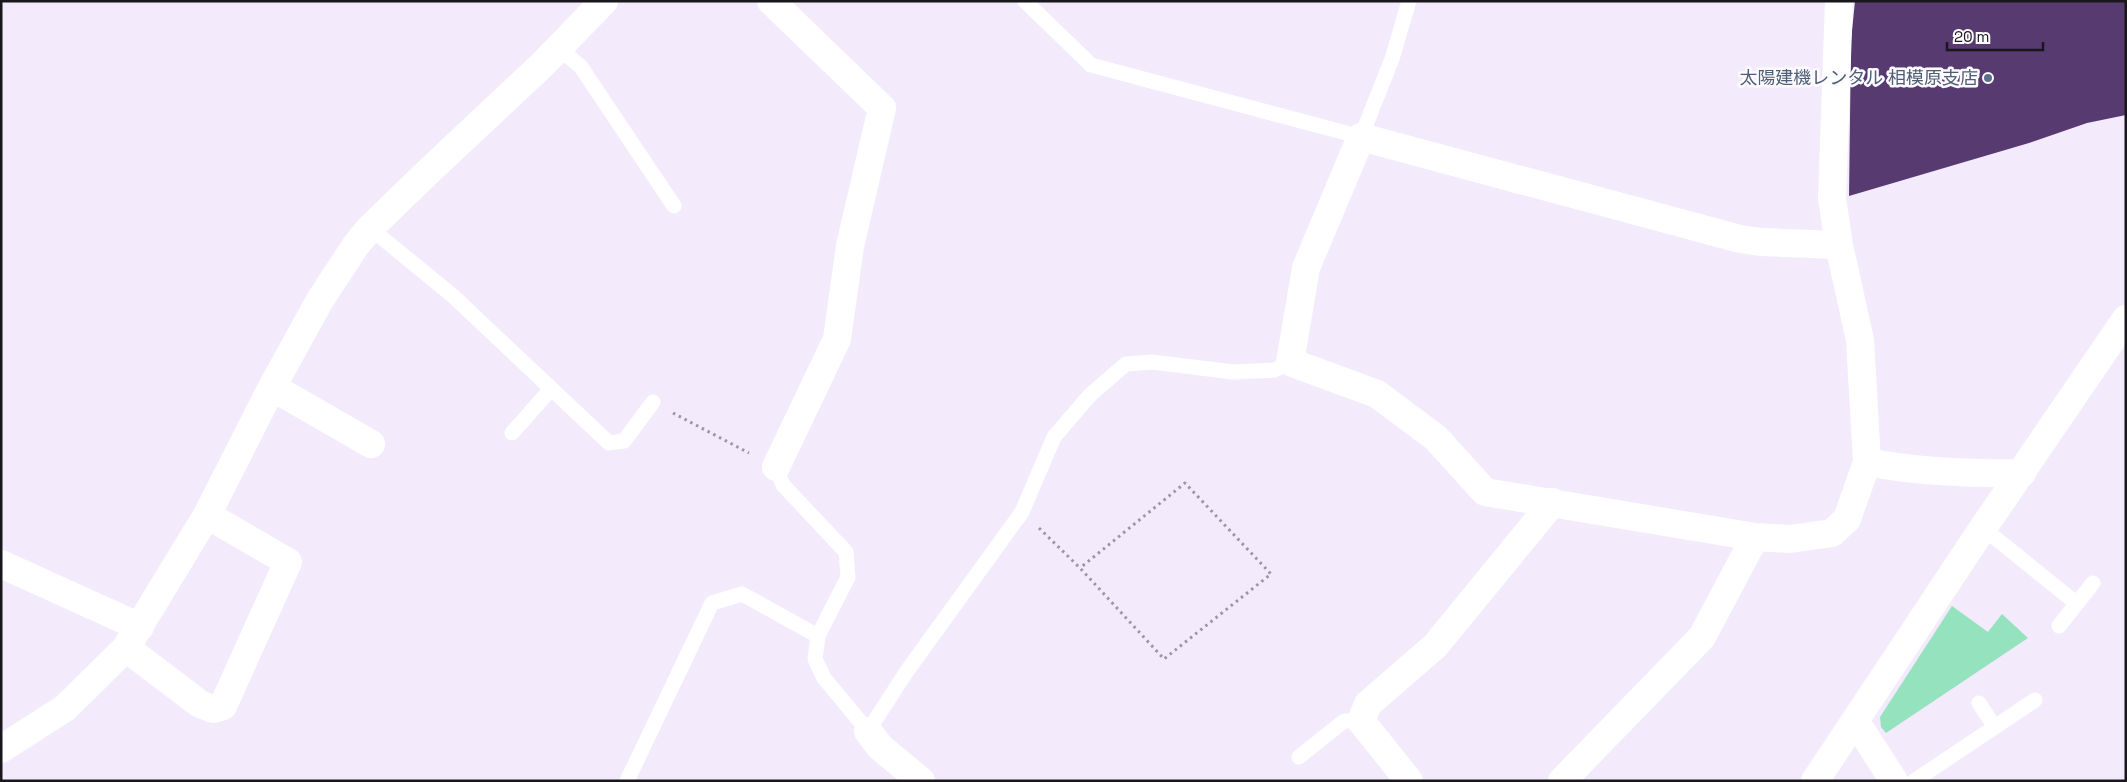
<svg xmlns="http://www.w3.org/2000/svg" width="2127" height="782" viewBox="0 0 2127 782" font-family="'Space Grotesk','Noto Sans JP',sans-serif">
<rect width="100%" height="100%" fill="#f3ebfc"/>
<path fill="#94e2be" d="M1952,606L1988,632L2002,614L2028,638L1886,733L1881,727L1880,717Z"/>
<path fill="#573b70" d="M1855,1H2126V115L2087,123L2029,143L1849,196L1851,41Z"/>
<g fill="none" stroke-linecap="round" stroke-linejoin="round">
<path stroke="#9c96a2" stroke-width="3" stroke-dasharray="2.5 4" stroke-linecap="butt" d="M673,413L749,453
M1039,528L1080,568L1164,659L1271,574L1185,483L1080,568"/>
<path stroke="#fff" stroke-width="15" d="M1025,1L1091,65L1361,137L1392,59L1409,1
M559,48L581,67L674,206
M370,228L453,296L609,443L624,441L653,402
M512,433L551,389
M776,467L783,485L846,552L848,577L818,636L815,659L824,678L868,731L907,671L1022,512L1054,437L1090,395L1126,364L1152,362L1233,372L1275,370L1290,362
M1983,528L2076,603
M2059,626L2093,583
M1979,703L1994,726
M1299,757L1344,721H1361
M627,781L712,603L742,594L818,636
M1914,781L2035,700"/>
<path stroke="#fff" stroke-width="28" d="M771,1L882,108L850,246L837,339L776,467
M1839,1L1832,198L1839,245L1860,340L1867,462C1918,472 1969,474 2022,473
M1839,245L1761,242L1740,239L1361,137L1306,268L1290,362L1377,394L1436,438L1485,492L1755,537L1790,539L1832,533L1847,519L1867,462
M272,387L371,444
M1,564L140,627
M126,648L200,704L213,709L223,706L288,562L207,515
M1856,722L1894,781
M868,731L880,747L921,781
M1,749L65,708L126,648L207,515L272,387L320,300L356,245L370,228L430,170L543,64L604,1
M1409,781L1361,721L1368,704L1435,646L1553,502
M1562,781L1702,637L1755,537
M1815,781L1983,528L2126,319"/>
</g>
<circle fill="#5c6f8a" stroke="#fdfbff" stroke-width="2" cx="1988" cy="78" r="5"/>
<g text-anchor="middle" stroke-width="5" stroke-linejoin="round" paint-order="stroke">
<g font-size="18" fill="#4e5e75" stroke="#fdfbff" text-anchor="end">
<text x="1978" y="84">太陽建機レンタル 相模原支店</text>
</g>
</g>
<rect width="2127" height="782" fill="none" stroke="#19161c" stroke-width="5"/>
<path d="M1947 42v8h96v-8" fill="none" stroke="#19161c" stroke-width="2.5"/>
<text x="1954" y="42" font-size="15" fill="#19161c" stroke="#fdfbff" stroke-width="4" paint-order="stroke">20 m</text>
</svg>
